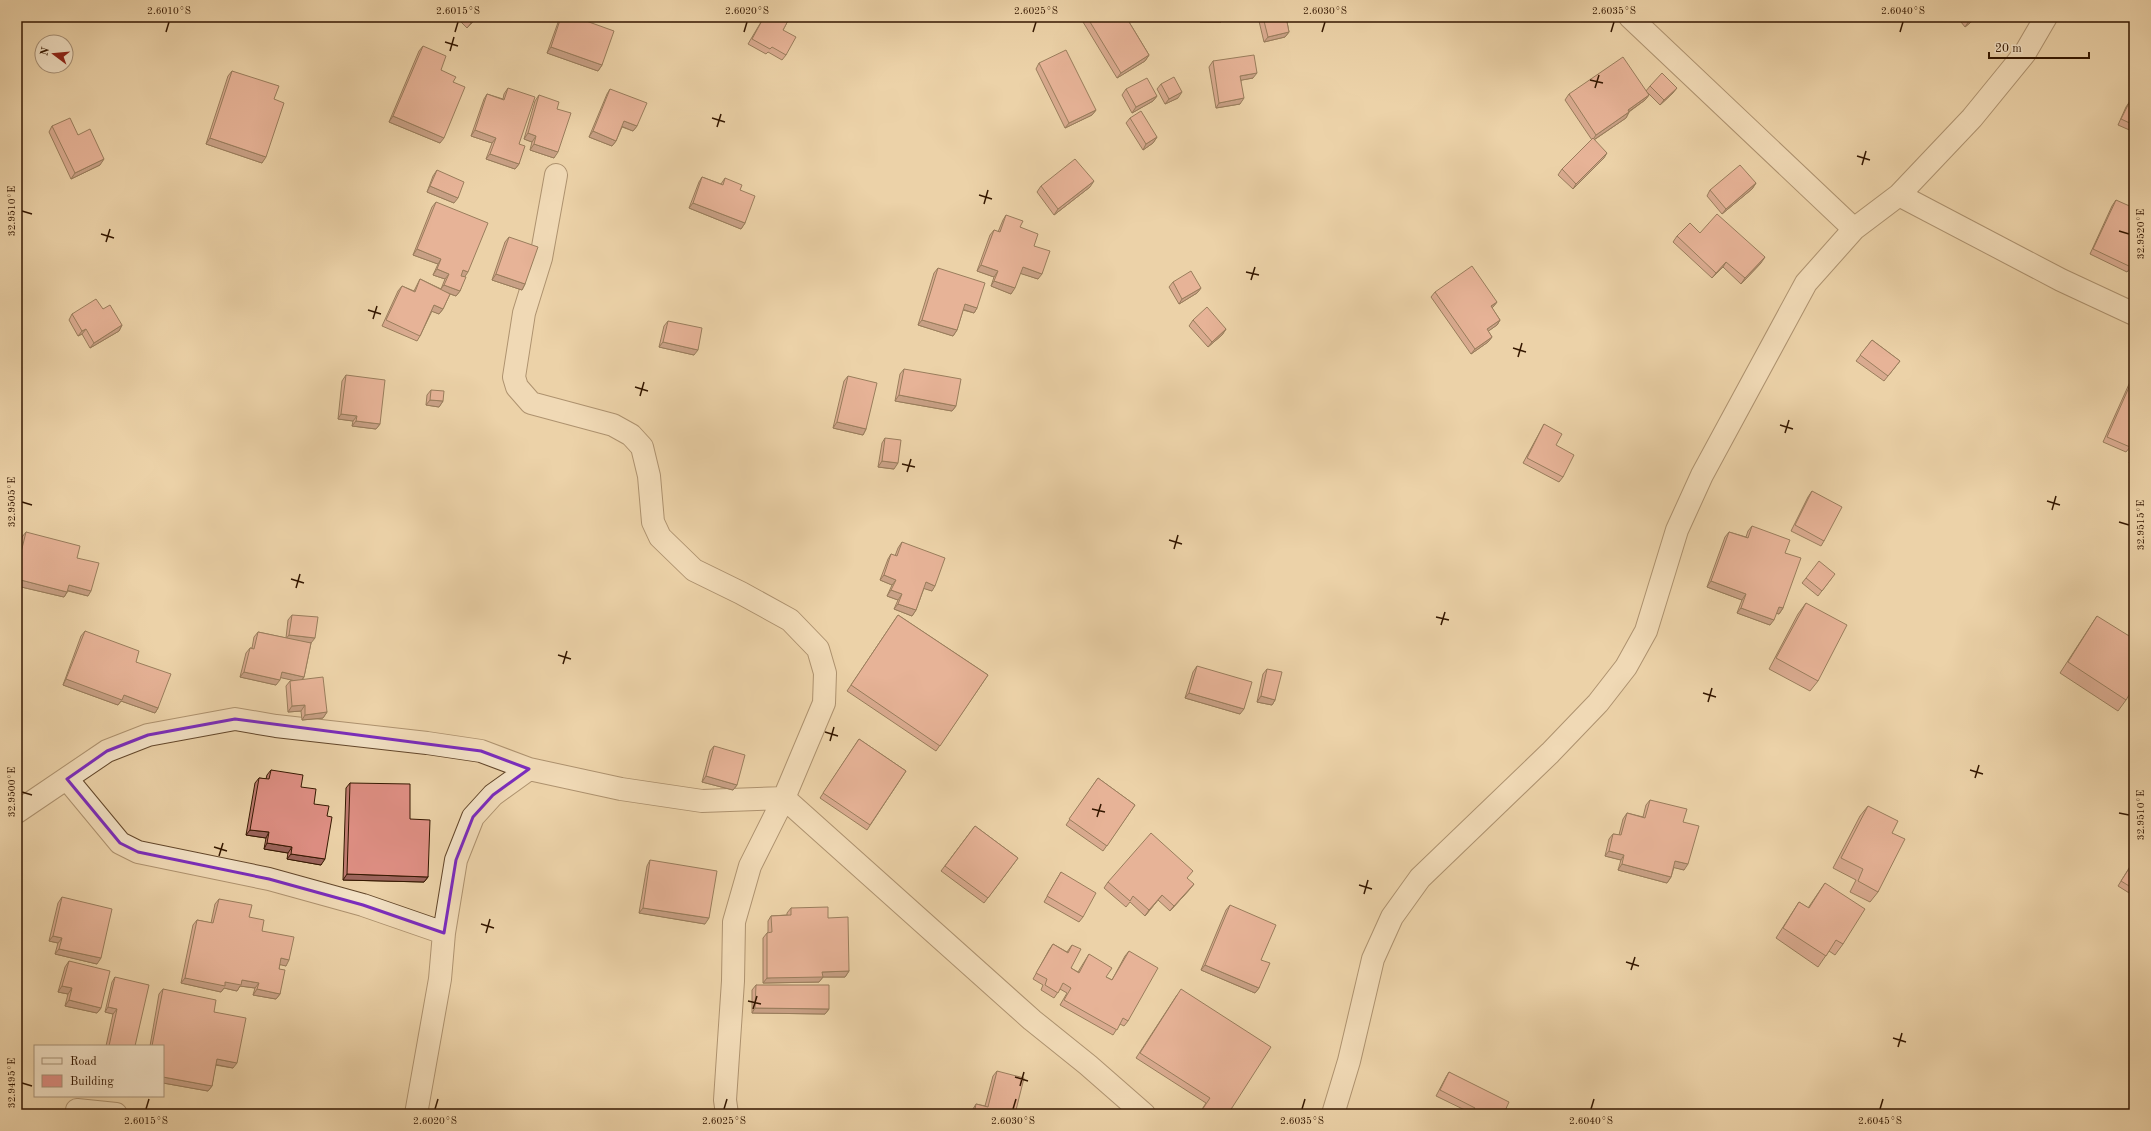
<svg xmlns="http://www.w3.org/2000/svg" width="2151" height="1131" viewBox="0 0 2151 1131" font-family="'Old Standard TT',serif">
<rect width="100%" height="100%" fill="#ecd2a8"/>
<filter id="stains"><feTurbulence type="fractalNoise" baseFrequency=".005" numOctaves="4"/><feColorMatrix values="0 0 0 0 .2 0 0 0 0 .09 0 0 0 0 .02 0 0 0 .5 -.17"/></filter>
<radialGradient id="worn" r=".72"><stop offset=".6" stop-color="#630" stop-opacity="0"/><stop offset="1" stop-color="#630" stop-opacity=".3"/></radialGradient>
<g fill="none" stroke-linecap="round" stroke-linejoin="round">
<defs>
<path id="minor" d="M1630,17L1854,229
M556,175L541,258L524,313L514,377L517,387L531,403L613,425L631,435L642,447L649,476L653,522L660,537L694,570L741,593L790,620L818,649L825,673L824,703L784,798L750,866L734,922L733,981L725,1100L727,1114
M1899,195L2061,280L2134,314
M67,779L120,843L138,852L269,879L363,905L444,933
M17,812L107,751L148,735L235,719L276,726L427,743L481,751L529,769L621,789L702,801L784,798L1032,1020L1088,1065L1144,1114
M77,1110L116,1114
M416,1114L440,979L444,933L456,860L473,817L493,795L529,769
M1333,1114L1349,1061L1373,959L1392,917L1420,878L1550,753L1598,703L1626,667L1646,631L1677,530L1702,475L1806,283L1854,229L1899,195L1972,118L2025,53L2046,17"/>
</defs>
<use href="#minor" stroke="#62462a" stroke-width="24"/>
<use href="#minor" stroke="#f3e2c6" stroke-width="22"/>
</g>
<path fill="#c07b72" stroke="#341700" d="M456,17H478L467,28Z
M560,17H575L602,65L598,71L547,53Z
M764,17H790L783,30L786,55L782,60L768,52L766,54L748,44Z
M1087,17H1126L1149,55L1145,61L1117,78L1083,22Z
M1201,17H1225L1221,22H1200Z
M1258,17H1286L1289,32L1285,37L1264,42Z
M1957,17H1977L1965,27Z
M423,46L441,70L453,82L440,143L389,122L419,51Z
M1213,61L1253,78L1241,80L1240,104L1216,108L1209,67Z
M1039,63L1096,110L1092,115L1065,128L1036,69Z
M232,71L274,99L262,163L206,144L228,76Z
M1161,84L1178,98L1165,104L1157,89Z
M1650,86L1673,93L1660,105L1647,92L1649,95L1645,100L1629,112L1626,118L1594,140L1604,158L1573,189L1558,175L1562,169L1592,140L1565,100L1569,94L1646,91Z
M508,88L519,144V164L515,169L486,159L492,143L471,136L484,99L487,94L503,99L504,94Z
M610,89L637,126L633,131L622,127L616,141L612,146L589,137L607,94Z
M1126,89L1157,96L1153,101L1132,113L1122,95Z
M539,95L557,109L554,158L530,150L532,142L524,139L535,101Z
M2130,101L2134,103V132L2118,125L2126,107Z
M1130,118L1157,137L1153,143L1143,150L1126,123Z
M52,126L78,135L100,165L71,179L49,132Z
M437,170L454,203L427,192L433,176Z
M702,177L721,184L725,178L740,190L745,223L741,229L689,208L699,182Z
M1756,183L1752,189L1722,214L1707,196L1710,190Z
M1041,186L1090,187L1054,215L1037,192Z
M2116,200L2131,267L2127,272L2090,254L2112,206Z
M436,202L465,277L460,291L456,296L450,294L443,309L439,314L432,311L420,336L417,341L382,326L398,291L402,286L414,291L420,279L441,289L445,279L433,275L438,264L413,255L432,207Z
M1006,215L1020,227L1034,246L1038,279L1020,273L1011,294L991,286L994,277L977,271L990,235L994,230L998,232L1003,220Z
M1700,233L1761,263L1741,284L1723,267L1712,278L1673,242L1677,236Z
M509,237L525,284L522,290L492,280L505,242Z
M938,268L977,308L974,313L963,310L957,330L953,336L918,325L934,273Z
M1173,282L1201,288L1197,293L1179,304L1169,287Z
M1435,292L1497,302L1492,308L1500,320L1497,325L1488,331L1492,337L1488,342L1471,354L1431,297Z
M103,309L122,325L119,331L90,348L82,334L78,336L69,320L72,314Z
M1193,320L1226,329L1222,335L1208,347L1189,326Z
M668,321L694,355L659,347L664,326Z
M1872,340L1900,361L1884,381L1856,361Z
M904,369L956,406L952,411L895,401L900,374Z
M2134,373V437L2130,447L2126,452L2103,442Z
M346,375L380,424L376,429L352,426L353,421L338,419L342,381Z
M848,376L866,429L863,435L833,428L844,381Z
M431,390L443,401L439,407L426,405L427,395Z
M1544,424L1563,477L1559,482L1523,463L1541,430Z
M885,438L894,469L878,467L882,443Z
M2134,451V465L2129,463Z
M1812,491L1824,541L1821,546L1791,531L1808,497Z
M1752,526L1785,553L1783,608L1779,614L1776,613L1770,625L1737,613L1742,600L1707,587L1725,537L1729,532L1746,537L1748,531Z
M26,532L77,558L88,596L68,591L64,597L17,586V559L22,537Z
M902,542L932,591L924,588L916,610L912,616L894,609L898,600L887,596L892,585L880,580L888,559L891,554L895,556L898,548Z
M1806,578L1831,579L1818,596L1802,583Z
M1806,603L1818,681L1810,691L1769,669L1798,614Z
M292,615L311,643L304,677L302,680L327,712L323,718L302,720L301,711L288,712L286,686L290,681L293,680L280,677L276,685L240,677L246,653L250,648H252L254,637L258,632L286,638L288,620Z
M898,615L988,675L936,751L847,691Z
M2097,616L2126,700L2118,711L2060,673Z
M85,631L136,662L158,708L155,713L121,701L118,705L63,685L81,636Z
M1197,666L1240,714L1185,698L1193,672Z
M1267,669L1275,700L1272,705L1257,702L1263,674Z
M859,739L906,771L867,830L820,798Z
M714,746L737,785L733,790L702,782L710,751Z
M271,770L301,787L314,804L327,816L321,865L287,859L288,853L264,849L266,838L246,835L255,783L259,778L266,779L267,775Z
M1098,778L1135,805L1103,851L1066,825Z
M350,783L410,819L428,877L424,882L343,880L346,788Z
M1650,800L1683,822L1684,870L1674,867L1671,877L1667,883L1618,870L1621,860L1605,856L1609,839L1613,834L1619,835L1623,819L1627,813L1643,817L1646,805Z
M1868,806L1892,833L1878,892L1870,902L1850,892L1856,880L1833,868L1860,816Z
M975,826L1018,858L984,903L941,871Z
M650,860L705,924L639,913L647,866Z
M2134,860V896L2118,886Z
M1061,872L1083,917L1079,922L1044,902Z
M1187,878L1190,889L1170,911L1158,900L1145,916L1130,902L1126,907L1104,888L1108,882Z
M1825,883L1843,944L1835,955L1829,951L1818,967L1776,938L1799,902L1808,908Z
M62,897L97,964L55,954L58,943L49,941L58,903Z
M219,899L249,917L262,931L286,966L280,964L279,969L280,994L276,999L253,995L255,988L240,986L237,991L224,988L221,992L181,983L193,925L197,920L211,923L215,904Z
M1230,905L1261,960L1259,988L1255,993L1201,970L1226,910Z
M791,908L828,918L849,971L845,977H823L819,982L763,983V938L767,933L768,932V921L771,916L787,915V913Z
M1053,944L1067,952L1072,945L1071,968L1078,972L1089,954L1106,977L1112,980L1125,956L1129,951L1128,1021L1124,1026L1120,1024L1113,1035L1060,1005L1067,993L1060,989L1054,998L1041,990L1043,985L1033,979L1049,950Z
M69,961L101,1008L97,1013L65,1006L68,994L58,992L65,967Z
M115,977L135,1046H106L113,1014L105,1012L112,982Z
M756,985L829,1009L825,1014L752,1013V990Z
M163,989L214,1012L233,1068L215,1065L212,1086L208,1091L163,1083V1046H150L159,994Z
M1177,995L1228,1114H1199L1206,1103L1136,1058Z
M997,1071L1015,1114H971L973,1109L976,1104L985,1106L993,1076Z
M1449,1072L1504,1113L1505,1114H1470L1471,1113L1436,1096L1446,1077Z"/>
<path fill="#9c645c" stroke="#341700" d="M477,17H478L467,28L471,23Z
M1204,17H1225L1221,22H1200Z
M1974,17H1977L1965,27L1969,21Z
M1289,32L1285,37L1264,42L1268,37Z
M551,47L602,65L598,71L547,53Z
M1149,55L1145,61L1117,78L1121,73Z
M1257,73L1253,78L1237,81L1240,76Z
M1677,88L1673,93L1660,105L1664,100Z
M1182,92L1178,98L1165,104L1169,99Z
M1649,95L1645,100L1624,115L1628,110Z
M1157,96L1153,101L1132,113L1136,107Z
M1244,98L1240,104L1216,108L1219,103Z
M1096,110L1092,115L1065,128L1069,123Z
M1629,112L1626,118L1592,141L1596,135Z
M393,116L444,138L440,143L389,122Z
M624,121L637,126L633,131L621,126Z
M475,130L496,138L492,143L471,136Z
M593,131L616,141L612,146L589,137Z
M528,133L536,136L532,142L524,139Z
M1157,137L1153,143L1143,150L1146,144Z
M210,138L266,157L262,163L206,144Z
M534,144L558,152L554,158L530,150Z
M1607,153L1604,158L1573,189L1576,184Z
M490,154L519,164L515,169L486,159Z
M104,159L100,165L71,179L75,173Z
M1094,181L1090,187L1054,215L1058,209Z
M1756,183L1752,189L1722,214L1726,209Z
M430,186L458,198L454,203L427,192Z
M693,203L745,223L741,229L689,208Z
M417,249L441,259L438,264L413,255Z
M1765,257L1761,263L1741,284L1745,278Z
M1726,262L1723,267L1712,278L1716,273Z
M981,265L998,271L994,277L977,271Z
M1023,267L1042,274L1038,279L1019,273Z
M437,269L449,274L445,279L433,275Z
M463,270L468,272L464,278L459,276Z
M496,274L525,284L522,290L492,280Z
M994,281L1015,288L1011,294L991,286Z
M444,285L460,291L456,296L440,290Z
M1201,288L1197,293L1179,304L1182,299Z
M1497,302L1493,307L1487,312L1491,306Z
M965,304L977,308L974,313L962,309Z
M434,305L443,309L439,314L431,311Z
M922,320L957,330L953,336L918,325Z
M1500,320L1497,325L1483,335L1487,329Z
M122,325L119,331L90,348L94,343Z
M86,329L82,334L78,336L82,331Z
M1226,329L1222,335L1208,347L1212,342Z
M1492,337L1488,342L1471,354L1475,349Z
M663,342L698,350L694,355L659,347Z
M899,395L956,406L952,411L895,401Z
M430,400L443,401L439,407L426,405Z
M341,414L357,416L353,421L338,419Z
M356,421L380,424L376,429L352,426Z
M837,422L866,429L863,435L833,428Z
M882,461L898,463L894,469L878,467Z
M884,575L896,580L892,585L880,580Z
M17,579L67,592L64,597L17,586Z
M1711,581L1746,594L1742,600L1707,587Z
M926,582L935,586L932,591L922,588Z
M69,585L91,591L88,596L66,590Z
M891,590L902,594L898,600L887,596Z
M898,604L916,610L912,616L894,609Z
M1779,607L1783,608L1779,614L1775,613Z
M1741,608L1774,620L1770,625L1737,613Z
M289,635L315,638L311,643L285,640Z
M244,672L280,680L276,685L240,677Z
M282,672L304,677L300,682L278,677Z
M66,679L124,695L158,708L155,713L121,701L118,705L63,685Z
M1189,693L1244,709L1240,714L1185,698Z
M1261,696L1275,700L1272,705L1257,702Z
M305,705L301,711L288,712L292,706Z
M327,712L323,718L302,720L305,715Z
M706,776L737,785L733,790L702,782Z
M250,830L269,832L266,838L246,835Z
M267,843L292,847L288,853L264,849Z
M1609,851L1624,855L1621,860L1605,856Z
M291,854L325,859L321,865L287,859Z
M1675,861L1688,864L1684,870L1671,867Z
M1622,864L1671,877L1667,883L1618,870Z
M347,874L428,877L424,882L343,880Z
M1194,884L1190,889L1170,911L1174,906Z
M1162,895L1158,900L1145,916L1149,910Z
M643,908L709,918L705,924L639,913Z
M53,936L62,938L58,943L49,941Z
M59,949L101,958L97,964L55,954Z
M281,958L289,960L286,966L277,964Z
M1205,965L1259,988L1255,993L1201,970Z
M849,971L845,977H823L819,982L763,983L767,978L822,972Z
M185,978L225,982L242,980L259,983L255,988L240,986L237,991L224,988L221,992L181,983Z
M62,986L72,988L68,994L58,992Z
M257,989L280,994L276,999L253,995Z
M69,1000L101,1008L97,1013L65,1006Z
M108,1007L117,1009L113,1014L105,1012Z
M755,1008L829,1009L825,1014L752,1013Z
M217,1059L237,1063L233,1068L213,1064Z
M163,1077L212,1086L208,1091L163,1083Z"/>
<path fill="#df8f84" stroke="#341700" d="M465,17H477L471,23Z
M561,17H575L614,31L602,65L551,47Z
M764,17H790L783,30L796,37L786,55L772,47L770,49L752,39Z
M1087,17H1126L1149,55L1121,73Z
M1263,17H1286L1289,32L1268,37Z
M1966,17H1974L1969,21Z
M423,46L446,56L441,70L456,77L453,82L465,87L444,138L393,116Z
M1066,50L1096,110L1069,123L1039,63Z
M1254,55L1257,73L1240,76L1244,98L1219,103L1213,61Z
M1623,57L1649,95L1628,110L1629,112L1596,135L1569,94Z
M232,71L279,86L274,99L284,103L266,157L210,138Z
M1662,73L1677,88L1664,100L1650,86Z
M1174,77L1182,92L1169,99L1161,84Z
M1147,78L1157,96L1136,107L1126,89Z
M508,88L535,97L519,144L525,146L519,164L490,154L496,138L475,130L487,94L504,100Z
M610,89L647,103L637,126L624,121L616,141L593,131Z
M539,95L559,102L557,109L571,113L558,152L534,144L536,136L528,133Z
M2130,101L2134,103V125L2121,119Z
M1141,111L1157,137L1146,144L1130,118Z
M70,118L78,135L90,129L104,159L75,173L52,126Z
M1593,138L1607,153L1576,184L1562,169Z
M1075,159L1094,181L1058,209L1041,186Z
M1740,165L1756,183L1726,209L1710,190Z
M437,170L464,182L458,198L430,186Z
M702,177L723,185L725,178L742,185L740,190L755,196L745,223L693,203Z
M2116,200L2134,208V259L2131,267L2093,249Z
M436,202L488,223L468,272L463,270L461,276L466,277L460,291L444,285L449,274L437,269L441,259L417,249Z
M1717,214L1765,257L1745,278L1726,262L1716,273L1677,236L1690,223L1700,233Z
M1006,215L1023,221L1020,227L1038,234L1034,246L1050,251L1042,274L1023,267L1015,288L994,281L998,271L981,265L994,230L1000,232Z
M509,237L538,247L525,284L496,274Z
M1472,266L1497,302L1491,306L1500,320L1487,329L1492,337L1475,349L1435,292Z
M938,268L985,283L977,308L965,304L957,330L922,320Z
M1191,271L1201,288L1182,299L1173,282Z
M420,279L450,294L443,309L434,305L420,336L386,320L402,286L415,292Z
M96,299L103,309L110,305L122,325L94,343L86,329L82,331L72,314Z
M1207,307L1226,329L1212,342L1193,320Z
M668,321L702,328L698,350L663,342Z
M1872,340L1900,361L1888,376L1860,355Z
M904,369L961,379L956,406L899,395Z
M346,375L385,380L380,424L356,421L357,416L341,414Z
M848,376L877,383L866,429L837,422Z
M2134,376V437L2130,447L2107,437Z
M431,390L444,391L443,401L430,400Z
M1544,424L1562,434L1556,445L1574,455L1563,477L1527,458Z
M885,438L901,440L898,463L882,461Z
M1812,491L1842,507L1824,541L1795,525Z
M1752,526L1790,540L1785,553L1801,558L1783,608L1779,607L1774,620L1741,608L1746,594L1711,581L1729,532L1748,538Z
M26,532L80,546L77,558L99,563L91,591L69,585L67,592L17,579V569Z
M902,542L945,558L935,586L926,582L916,610L898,604L902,594L891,590L896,580L884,575L891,554L897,556Z
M1819,561L1835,574L1822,591L1806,578Z
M1806,603L1847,625L1818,681L1776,658Z
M292,615L318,617L315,638L289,635Z
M898,615L988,675L940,746L851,685Z
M2097,616L2134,639V687L2126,700L2068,662Z
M85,631L139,651L136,662L171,674L158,708L124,695L122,700L66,679Z
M258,632L311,643L304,677L282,672L280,680L244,672L250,648L254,649Z
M1197,666L1252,682L1244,709L1189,693Z
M1267,669L1282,672L1275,700L1261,696Z
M323,677L327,712L305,715V705L292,706L290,681Z
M859,739L906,771L870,825L823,793Z
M714,746L745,755L737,785L706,776Z
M271,770L303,775L301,787L316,789L314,804L329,806L327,816L332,817L325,859L291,854L292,847L267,843L269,832L250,830L259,778L269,779Z
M1098,778L1135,805L1107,846L1069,819Z
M350,783L410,784V819L430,820L428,877L347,874Z
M1650,800L1687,809L1683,822L1699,826L1688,864L1675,861L1671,877L1622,864L1624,855L1609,851L1613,834L1621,835L1627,813L1645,818Z
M1868,806L1898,821L1892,833L1905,839L1878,892L1858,881L1863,869L1841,858Z
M975,826L1018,858L988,898L945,866Z
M1151,833L1193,871L1187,878L1194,884L1174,906L1162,895L1149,910L1133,896L1130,901L1108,882Z
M650,860L717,871L709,918L643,908Z
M2134,861V889L2121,881Z
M1061,872L1096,893L1083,917L1047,896Z
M1825,883L1865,909L1843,944L1836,940L1826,956L1783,928L1799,902L1809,908Z
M62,897L112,909L101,958L59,949L62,938L53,936Z
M219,899L252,905L249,917L264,920L262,931L294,937L289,960L281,958L279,969L285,970L280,994L257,989L259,983L242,980L241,985L225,982V986L185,978L197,920L213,923Z
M1230,905L1276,925L1261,960L1270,963L1259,988L1205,965Z
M828,907V918L848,917L849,971L822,972L823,977L767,978V933L772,932L771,916L791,915V908Z
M1053,944L1068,953L1072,945L1081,949L1071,968L1079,973L1089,954L1112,968L1106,977L1112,980L1129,951L1158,968L1128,1021L1123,1018L1117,1030L1064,1000L1071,988L1063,983L1058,993L1045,985L1047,979L1036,973Z
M69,961L110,971L101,1008L69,1000L72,988L62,986Z
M115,977L149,985L135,1046H109L117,1009L108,1007Z
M756,985H829V1009L755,1008Z
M163,989L216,1000L214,1012L246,1018L237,1063L217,1059L212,1086L163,1077V1046H152Z
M1181,989L1271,1047L1228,1114H1201L1200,1113L1210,1098L1140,1053Z
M997,1071L1024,1078L1015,1114H974L976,1104L988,1107Z
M1449,1072L1509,1102L1504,1113L1505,1114H1471L1475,1108L1440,1090Z"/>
<path d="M0 0H2151V1131H0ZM235,719L481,751L529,769L493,795L473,817L456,860L444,933L363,905L269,879L138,852L120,843L67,779L107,751L148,735Z" fill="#ecd2a8" fill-opacity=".55" fill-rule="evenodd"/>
<path fill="none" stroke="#7b2cbf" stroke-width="3" stroke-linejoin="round" d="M235,719L481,751L529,769L493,795L473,817L456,860L444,933L363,905L269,879L138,852L120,843L67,779L107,751L148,735Z"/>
<path fill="none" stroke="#341700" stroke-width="1.5" d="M166,32L169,22M455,32L458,22M744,32L747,22M1033,32L1036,22M1322,32L1325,22M1611,32L1614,22M1900,32L1903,22M445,42L458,46M450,51L454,37M1590,80L1603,83M1595,88L1599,75M712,118L725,122M717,127L721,114M1857,156L1870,160M1862,165L1866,151M979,195L992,199M984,204L988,190M22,211L32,214M2119,231L2129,234M101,234L114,238M106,242L110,229M1246,272L1259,275M1251,280L1255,267M368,310L381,314M373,319L377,306M1513,348L1526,352M1518,357L1522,343M635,387L648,391M640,396L644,382M1780,425L1793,429M1785,433L1789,420M902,464L915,467M907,472L911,459M2047,501L2060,505M22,502L32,505M2052,510L2056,496M2119,522L2129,525M1169,540L1182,544M1174,549L1178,535M291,579L304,583M296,588L300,574M1436,617L1449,620M1441,625L1445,612M558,655L571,659M563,664L567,651M1703,693L1716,697M1708,702L1712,688M825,732L838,736M830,741L834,727M1970,770L1983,774M1975,778L1979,765M22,792L32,795M1092,809L1105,812M2119,813L2129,815M1097,817L1101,804M214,847L227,851M219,856L223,843M1359,885L1372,889M1364,894L1368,880M481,924L494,928M486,933L490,919M1626,962L1639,966M1631,970L1635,957M748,1001L761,1004M753,1009L757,996M1893,1038L1906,1042M1898,1047L1902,1033M1015,1077L1028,1081M22,1083L32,1086M1020,1086L1024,1072M146,1109L149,1099M435,1109L438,1099M724,1109L727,1099M1013,1109L1016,1099M1302,1109L1305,1099M1591,1109L1594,1099M1880,1109L1883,1099"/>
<rect width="2151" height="1131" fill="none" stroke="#ecd2a8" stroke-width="44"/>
<rect x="34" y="1045" width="130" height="52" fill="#f3e2c6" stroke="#a79177"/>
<rect x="42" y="1058" width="20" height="6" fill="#f3e2c6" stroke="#a79177"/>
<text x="70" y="1065" font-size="12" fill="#341700">Road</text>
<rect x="42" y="1075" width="20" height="12" fill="#df8f84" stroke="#a79177"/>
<text x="70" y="1085" font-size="12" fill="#341700">Building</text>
<g transform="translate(54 54) rotate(286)"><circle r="19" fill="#f3e2c6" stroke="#a79177"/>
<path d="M0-3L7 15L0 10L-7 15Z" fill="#8f2418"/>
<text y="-6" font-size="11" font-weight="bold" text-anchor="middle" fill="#341700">N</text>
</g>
<path d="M1989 52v6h100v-6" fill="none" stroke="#341700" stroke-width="2"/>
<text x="1995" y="52" font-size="12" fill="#341700" stroke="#f3e2c6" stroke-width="3" paint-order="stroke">20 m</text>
<rect x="22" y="22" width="2107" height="1087" fill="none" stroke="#341700" stroke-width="1.5"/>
<g font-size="10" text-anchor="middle" fill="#341700">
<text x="169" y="14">2.6010°S</text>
<text x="458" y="14">2.6015°S</text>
<text x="747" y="14">2.6020°S</text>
<text x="1036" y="14">2.6025°S</text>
<text x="1325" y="14">2.6030°S</text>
<text x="1614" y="14">2.6035°S</text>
<text x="1903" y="14">2.6040°S</text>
<text transform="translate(11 211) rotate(-90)" y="4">32.9510°E</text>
<text transform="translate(2140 234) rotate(-90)" y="4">32.9520°E</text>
<text transform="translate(11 502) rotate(-90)" y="4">32.9505°E</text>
<text transform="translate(2140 525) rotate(-90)" y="4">32.9515°E</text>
<text transform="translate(11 792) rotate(-90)" y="4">32.9500°E</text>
<text transform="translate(2140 815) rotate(-90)" y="4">32.9510°E</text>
<text transform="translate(11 1083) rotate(-90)" y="4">32.9495°E</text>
<text x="146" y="1124">2.6015°S</text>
<text x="435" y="1124">2.6020°S</text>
<text x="724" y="1124">2.6025°S</text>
<text x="1013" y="1124">2.6030°S</text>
<text x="1302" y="1124">2.6035°S</text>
<text x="1591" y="1124">2.6040°S</text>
<text x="1880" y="1124">2.6045°S</text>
</g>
<rect width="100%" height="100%" filter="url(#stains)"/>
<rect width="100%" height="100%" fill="url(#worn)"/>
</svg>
